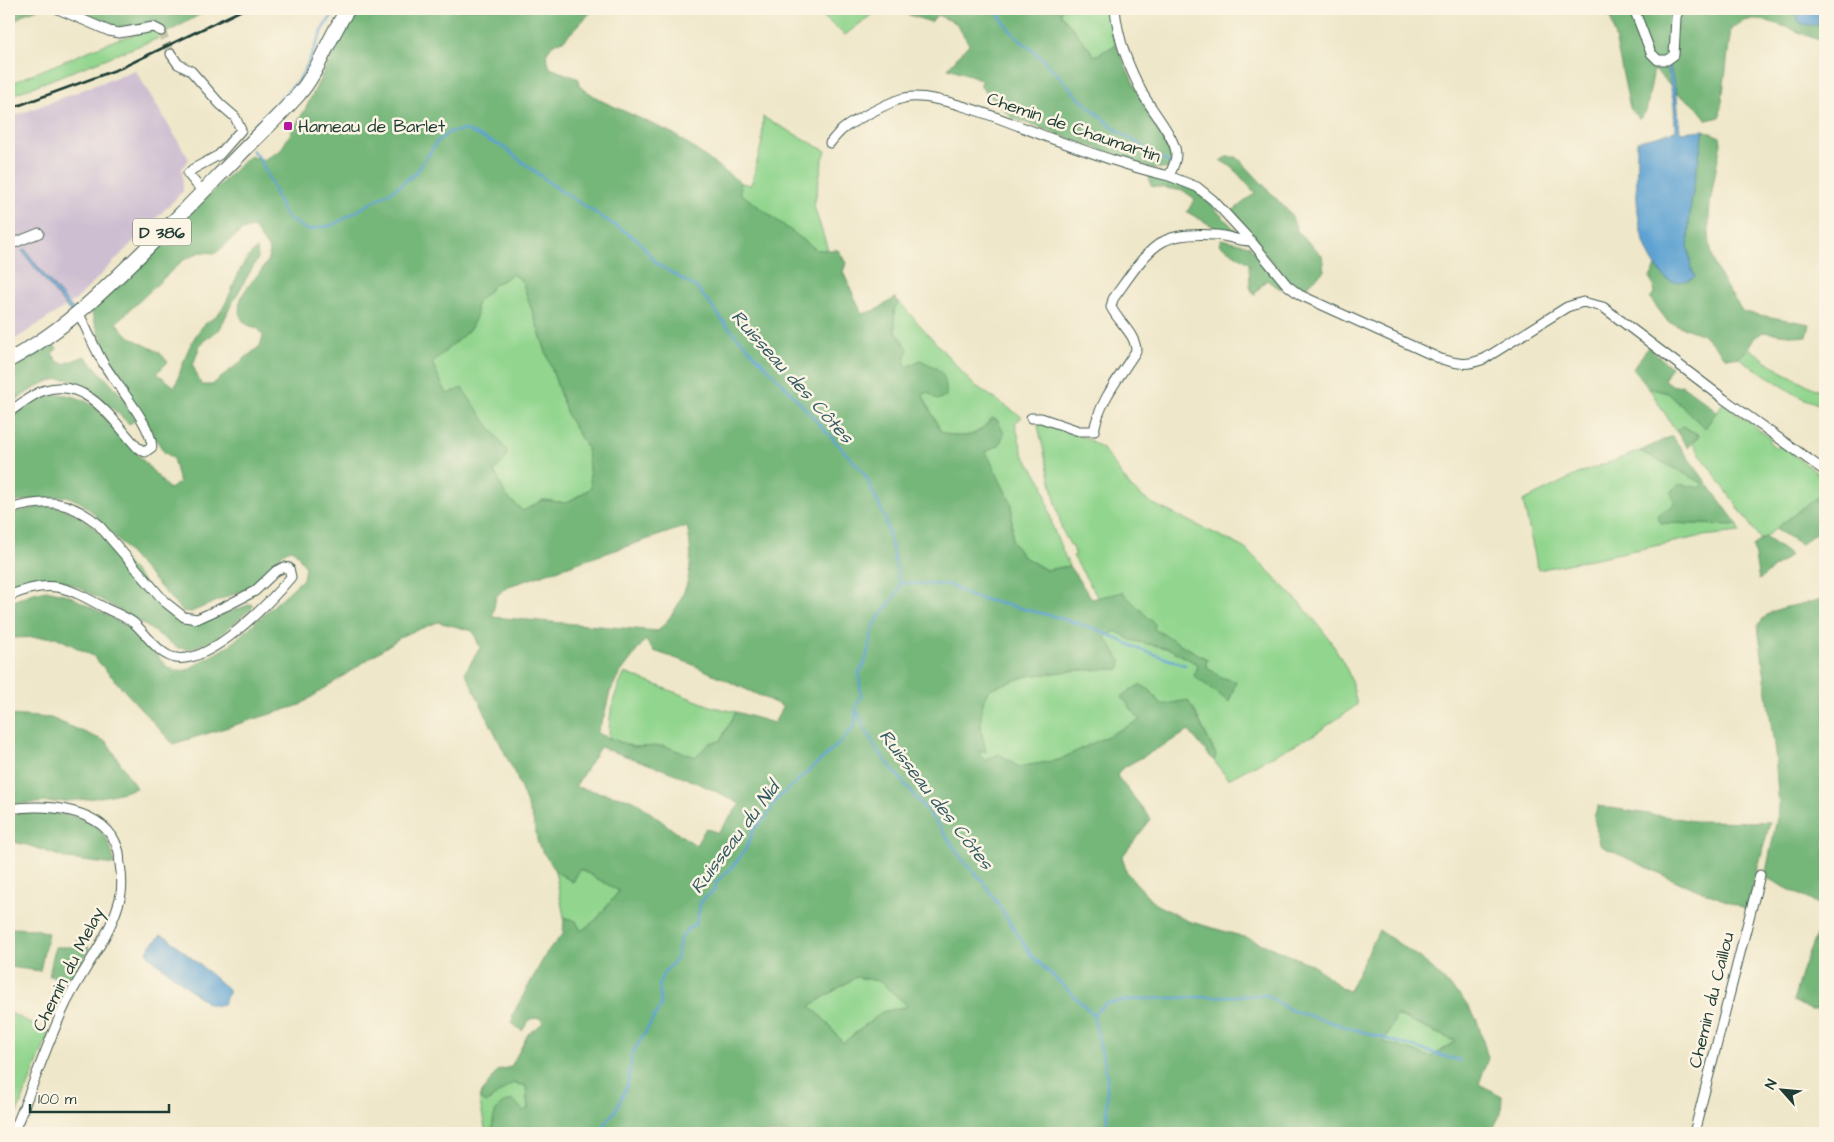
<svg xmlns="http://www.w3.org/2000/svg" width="1834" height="1142" viewBox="0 0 1834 1142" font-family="'Architects Daughter',sans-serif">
<rect width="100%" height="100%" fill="#fcf5e5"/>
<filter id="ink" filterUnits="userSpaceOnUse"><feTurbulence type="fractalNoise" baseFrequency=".02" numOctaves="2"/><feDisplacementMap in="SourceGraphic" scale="10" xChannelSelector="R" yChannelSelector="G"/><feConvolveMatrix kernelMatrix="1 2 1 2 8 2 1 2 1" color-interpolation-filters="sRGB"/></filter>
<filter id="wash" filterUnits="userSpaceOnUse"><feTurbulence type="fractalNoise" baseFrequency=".0096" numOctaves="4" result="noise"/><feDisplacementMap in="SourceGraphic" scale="20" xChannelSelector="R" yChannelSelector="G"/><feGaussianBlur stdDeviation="1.12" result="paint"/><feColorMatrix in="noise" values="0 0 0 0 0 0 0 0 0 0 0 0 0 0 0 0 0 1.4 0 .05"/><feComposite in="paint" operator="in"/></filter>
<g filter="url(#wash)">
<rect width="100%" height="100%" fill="#efe7c9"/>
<path fill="#cebed1" d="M135,70L189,159L182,168L183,191L76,300L9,343V118Z"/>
<path fill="#91d58e" stroke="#588961" d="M814,9H889L875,12L845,35Z
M1061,9H1109L1116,45L1095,56L1061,14Z
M151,30L156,32L159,38L9,96V84L115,40Z
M763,117L826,151L823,159L814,206L828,250H817L739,193L741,183L751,185L762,142Z
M513,274L522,281L568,417L587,448L591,488L566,503L543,500L523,511L506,496L494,470L505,460L447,394L432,363L470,329L476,317V304L494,285Z
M900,303L973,384L1022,417L1015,423L1023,454L1043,484L1053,528L1069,566L1046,570L1022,556L1012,541V505L986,452L999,445L1004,434L998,421L992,418C977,437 963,440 941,432L923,396L927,392L904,362L908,349L895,330L894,309Z
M1749,348L1779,370L1825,394V407L1798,396L1739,358Z
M1649,388L1668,393L1705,428L1723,403L1770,438V443L1776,448L1781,445L1825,479V491L1761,540L1693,444L1699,435L1683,426L1676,431Z
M1040,423L1088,439L1103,449L1131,488L1149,502L1239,545L1248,551C1284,587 1323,621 1346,668C1352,679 1354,693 1357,705L1315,734L1228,779L1214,761L1216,755L1193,707L1161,705L1150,690L1141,720L1059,760L1018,767L999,754L985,761L979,755V750L986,751C980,728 977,710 989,689L1027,676L1079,670L1119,669L1121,661L1105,637L1116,631L1131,640L1170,649L1197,664L1229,702L1236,682L1220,677L1206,666L1207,659L1153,629L1123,592L1098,598L1073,556L1076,555L1062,530L1038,426Z
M1640,451L1703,483L1700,488L1675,503L1661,523L1738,525L1740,532L1703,536L1538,570L1523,501L1580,473Z
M625,673L713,707L736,712L720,741L710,743L696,757L664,746L634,747L609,738C609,712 613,696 625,673Z
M580,869L619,891L596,920L581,931L576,921L564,917L555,871L573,882Z
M856,977L879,981L909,1006L882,1012L843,1043L824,1019L810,1006Z
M11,1013L49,1034L9,1133V1019Z
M1396,1015L1456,1042L1431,1057L1384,1042Z
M513,1083L526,1086L528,1109L492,1129L495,1133H488L485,1128L479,1097L486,1103Z"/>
<path fill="#74b679" stroke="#4a7a56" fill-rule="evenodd" d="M9,9H38L24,14L9,26Z
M70,9H210L165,34L158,25L153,22L124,29L112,28Z
M361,9H594L565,39L552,45L546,54L550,68L579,79V86L602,101L674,134L741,183L740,193L817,250H838L846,263L843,272L862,314L876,310L895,298L900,303L894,309L895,330L908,349L904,362L907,367L920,360C940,369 947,372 946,396L937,400L927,392L923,396L941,432C963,440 978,437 992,418L998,421L1004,434L999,445L986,452L1012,505V541L1022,556L1046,570L1069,566L1092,599L1122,592L1155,624L1154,629L1207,659L1206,666L1220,677L1236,681L1229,702L1194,676L1197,664L1170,649L1131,640L1116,631L1105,637L1121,661L1119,669L1079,670L1027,676L989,689C977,711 980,728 986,752L980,750V755L986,761L999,754L1019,767L1059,760L1140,720L1122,697L1129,691L1141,685L1150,690L1161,705L1188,700L1216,755L1214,761L1189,731L1121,769L1117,776L1151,819L1122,857L1127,873L1155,904L1188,921L1248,938L1313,965L1342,988L1349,991L1379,930L1424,961L1462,998L1477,1020L1488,1058L1479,1084L1502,1096L1501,1113L1491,1133H541V1130L528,1126L524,1133H495L492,1129C494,1112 496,1103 514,1100L523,1111L528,1109L526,1086L513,1083L486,1103L479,1097L498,1070L511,1067L528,1034L543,1023L540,1018L530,1019L522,1031L512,1023L513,1014L547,952L563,934L564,917L576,921L581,931L596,920L619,891L580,869L573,882L555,871L538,844L533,820L516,776L465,672L480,648L473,631L438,622L404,635L300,705L173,744L93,656L56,637L9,638V603L30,594L46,590L68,595L136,631L167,667L177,671L187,670L230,645L303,579L305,566L295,551L290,549L283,553L269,571L248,588L191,612L182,611L92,512L80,502L67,496L9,503V418C40,397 59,384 94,406L169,489L179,483L173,458L164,452L107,358L91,311L249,156L263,160L280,151L306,108L347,24ZM253,227L270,251C269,255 268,261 265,265C255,281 235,294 240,315C243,324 249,326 258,328L263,336L260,346L212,385H202L197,376L193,365L201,343L220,329L231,305L258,258L257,249C235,266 235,292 220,312C216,318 207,321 202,327C188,343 182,367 175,387L157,373L168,362L159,352L131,338L116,323L182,261L200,252L216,253L242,230ZM513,274L522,281L568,417L587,448L591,488L567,503L543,500L523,511L506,496L494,471L505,460L507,451L462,388L447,394L432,363L470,329L476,317V304L494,285ZM687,526C696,567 688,600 658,631L492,617L496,597L506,587ZM645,640L654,651L689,663L782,706V709L774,723L736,712L720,741L710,743L695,757L664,746L633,747L597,733L604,716L610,692L618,676ZM600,747C648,764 696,779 740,804L718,833L706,828L696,845L677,833L634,800L575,787ZM856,977L879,981L908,1006L882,1012L843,1043L824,1019L810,1006ZM1397,1015L1455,1041V1042L1431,1057L1384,1042Z
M890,9H1061V14L1095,56L1116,45L1145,108L1169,150L1172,161L1168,169L1152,168L1012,118L981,87V80L973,76L948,68L969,44L956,23L937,15L931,22Z
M1609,9H1799L1796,14L1819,25L1825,21V42C1800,35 1776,18 1748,20C1743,21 1736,26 1731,29L1720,117L1707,120L1696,106L1678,94L1654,69L1646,112L1639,119L1630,108Z
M1704,130L1720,137L1721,143C1714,184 1701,225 1715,265C1721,282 1734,298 1743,312L1810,324L1807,337L1763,332L1754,338L1749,348L1739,358L1725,357L1704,335L1668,322L1650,298L1655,292L1650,277L1656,267L1666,279L1695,277C1678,245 1698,166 1704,130Z
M1227,157H1237L1290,213L1298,232L1322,255L1324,271L1301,291L1290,283L1230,213L1255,193L1232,167L1221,161Z
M1149,176L1162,178L1197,190L1242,237L1223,232L1187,212L1195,199L1184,191L1151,186Z
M1221,239L1249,245L1282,286L1281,289L1266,280L1254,295L1250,287L1249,263L1219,244Z
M52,343L57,349L52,353L57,361L64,364L85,356L123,397L136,420L129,424C115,410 101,398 85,387C81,385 76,381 71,380C49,374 26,394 9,405V371Z
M1648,347L1671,367L1664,381L1674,386L1682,385L1717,411L1705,428L1668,393L1649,388L1633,369Z
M1682,426L1699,435L1688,448L1676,431Z
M1672,436L1738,525L1661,523L1657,515L1675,504L1671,492L1679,484L1700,488L1703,483L1640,451Z
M1825,491V526L1801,544L1775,529Z
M44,506L58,507L73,513L93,526L178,620L184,624L193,626L251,604L253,607L216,639L190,649L178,648L139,621L80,588L61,580L46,579L28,582L9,590V514Z
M1765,537L1790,555L1759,580L1753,546Z
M1825,597V908L1765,877L1779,808L1775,753L1758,626C1770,602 1804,608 1825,597Z
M9,715L51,718L107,742L136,788C96,802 51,802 9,804Z
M1598,806L1694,821L1770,822L1747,909L1683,884L1603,847L1599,844L1594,817Z
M36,811C62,814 96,815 108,842C112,849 113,858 115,865L68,859L27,845L9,841V824L17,813Z
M1825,913V950L1816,973L1825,979V1009L1811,1010L1793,1001L1803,967Z
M9,928L36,929L48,933L40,971L9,967Z
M77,940L90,948L71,979L49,976L55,947H74Z"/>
<path fill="#5da2d2" stroke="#3e7083" d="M1799,9H1825V21C1817,26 1810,26 1800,23L1796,14Z
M1667,66H1670L1677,97L1680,132L1704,130C1698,166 1678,245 1695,277C1690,281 1683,281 1677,282C1669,282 1665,278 1661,273C1631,238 1637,184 1637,141L1675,131L1674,106Z
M25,249L41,271L74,310L71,313L22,251Z
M161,935L167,937L228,989V994L223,1004L217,1006L208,1004L149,956L147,951L151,945Z"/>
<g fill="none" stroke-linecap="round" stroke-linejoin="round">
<path stroke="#5da2d2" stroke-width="2.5" d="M994,9L1014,35L1043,59L1079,98L1116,130L1169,163
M245,142L244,140L246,134L299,80L308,63L325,25L338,9
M252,150L259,158L270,180L282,210L289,219L307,230L333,225L395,189L416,173L436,143L449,132L466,130L503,147L558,189L638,240L657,264L697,288L727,326L781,382L864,473L885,518L900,583L898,592L879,617L873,628L865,663L859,673L861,696L856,707L855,725L841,742L776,800L766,817L753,830C751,847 730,871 716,882L715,890L701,901L696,924L688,929L680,939L679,948L675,961L663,974L659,983L661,1006L632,1054L628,1083L616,1110L604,1125L602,1133
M900,583L950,585L970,596L1057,617L1096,629L1139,649L1185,665
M856,709L876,749L936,822L965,863L982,880L1032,956L1093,1014L1107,1076V1123L1106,1133
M1093,1014L1107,1003L1140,999L1267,995L1290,1010L1460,1061"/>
</g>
</g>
<g filter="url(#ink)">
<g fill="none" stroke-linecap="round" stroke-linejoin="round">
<path stroke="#c5c5ab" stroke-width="9" stroke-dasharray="9 4.5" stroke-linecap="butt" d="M161,31L171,54"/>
<defs>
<path id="street" d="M58,9L109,31L119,33L153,27L161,31
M1634,9L1651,53L1658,60H1667L1674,55L1676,17L1679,9
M171,54L178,64L191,71L220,104L235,117L241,130L219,155L193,169L188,174L203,192
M830,143C834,138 838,133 843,129C853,121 891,101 904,98C935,90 1018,126 1050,138C1089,152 1129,167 1169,176C1172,170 1176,161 1176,154C1176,139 1152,110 1144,96C1129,68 1118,41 1115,9
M1169,176L1197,187L1213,200L1251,241L1287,285L1300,295L1441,359C1460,364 1465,366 1484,359L1567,307L1583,302L1603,307L1724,399L1825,471
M9,245L39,233
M9,412C20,405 32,394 45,390C87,377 113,421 137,447L145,452L152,447C151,424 118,387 105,366C95,350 88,331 79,314
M1031,418H1041L1079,431H1094C1099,402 1120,376 1136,351C1136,334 1118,322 1111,307L1113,299C1126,282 1144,251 1164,241C1177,234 1202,234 1217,235C1228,236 1239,241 1251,241
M9,509C46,499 66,499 97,523L165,602L184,617L197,619L226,606L255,591L276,571L284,567L289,568L291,577C270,602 211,664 176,658C160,656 147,635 135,624C127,617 115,613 105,608C67,587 51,578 9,596
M9,809C45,804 105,807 118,849C120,853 119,859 120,864C122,876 123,890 119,902C109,938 83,969 66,1003C46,1045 32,1090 13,1133
M1694,1133L1760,875"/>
<path id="primary" d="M9,360C75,325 126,268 179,216C203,192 227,167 251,143C267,127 284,111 299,94C320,69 329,36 348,9"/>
</defs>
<use href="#street" stroke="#3e564a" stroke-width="11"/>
<use href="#primary" stroke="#3e564a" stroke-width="16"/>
<use href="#street" stroke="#fff" stroke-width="9"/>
<use href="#primary" stroke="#fff" stroke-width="14"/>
<path stroke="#1f3d34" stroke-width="2.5" d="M9,109L121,68L244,9"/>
</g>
</g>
<rect fill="#b5179e" stroke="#fcf5e5" stroke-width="2" x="283" y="121" width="10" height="10" rx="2.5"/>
<g text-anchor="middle" stroke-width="5" stroke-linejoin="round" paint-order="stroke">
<rect fill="#fcf5e5" stroke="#617469" stroke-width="1" x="133" y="218.5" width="58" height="27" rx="4"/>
<g font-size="16" font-weight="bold" fill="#1f3d34">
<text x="162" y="238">D 386</text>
</g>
<g font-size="18" fill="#1f3d34" stroke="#fcf5e5" text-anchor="start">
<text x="298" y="132">Hameau de Barlet</text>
</g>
<g font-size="18" fill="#1f3d34" stroke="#fcf5e5">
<text transform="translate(1074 127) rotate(19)" y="6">Chemin de Chaumartin</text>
<text transform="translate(68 969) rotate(-63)" y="6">Chemin du Melay</text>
<text transform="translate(1711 1000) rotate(-76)" y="6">Chemin du Caillou</text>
</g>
<g font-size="19" font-style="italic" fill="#325b63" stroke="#fcf5e5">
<text transform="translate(793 376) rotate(48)" y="7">Ruisseau des Côtes</text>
<text transform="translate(937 799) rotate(52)" y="7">Ruisseau des Côtes</text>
<text transform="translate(734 837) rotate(-53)" y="7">Ruisseau du Nid</text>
</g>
</g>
<rect width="1834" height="1142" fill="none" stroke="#fcf5e5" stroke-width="30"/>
<g transform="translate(1782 1090) rotate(297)" stroke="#fcf5e5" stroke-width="4" paint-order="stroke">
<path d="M0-4L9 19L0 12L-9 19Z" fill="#1f3d34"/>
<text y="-8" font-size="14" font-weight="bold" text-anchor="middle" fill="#1f3d34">N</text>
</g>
<path d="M30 1104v8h139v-8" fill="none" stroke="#1f3d34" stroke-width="2.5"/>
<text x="38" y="1104" font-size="15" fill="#1f3d34" stroke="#fcf5e5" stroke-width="4" paint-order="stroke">100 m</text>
</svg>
